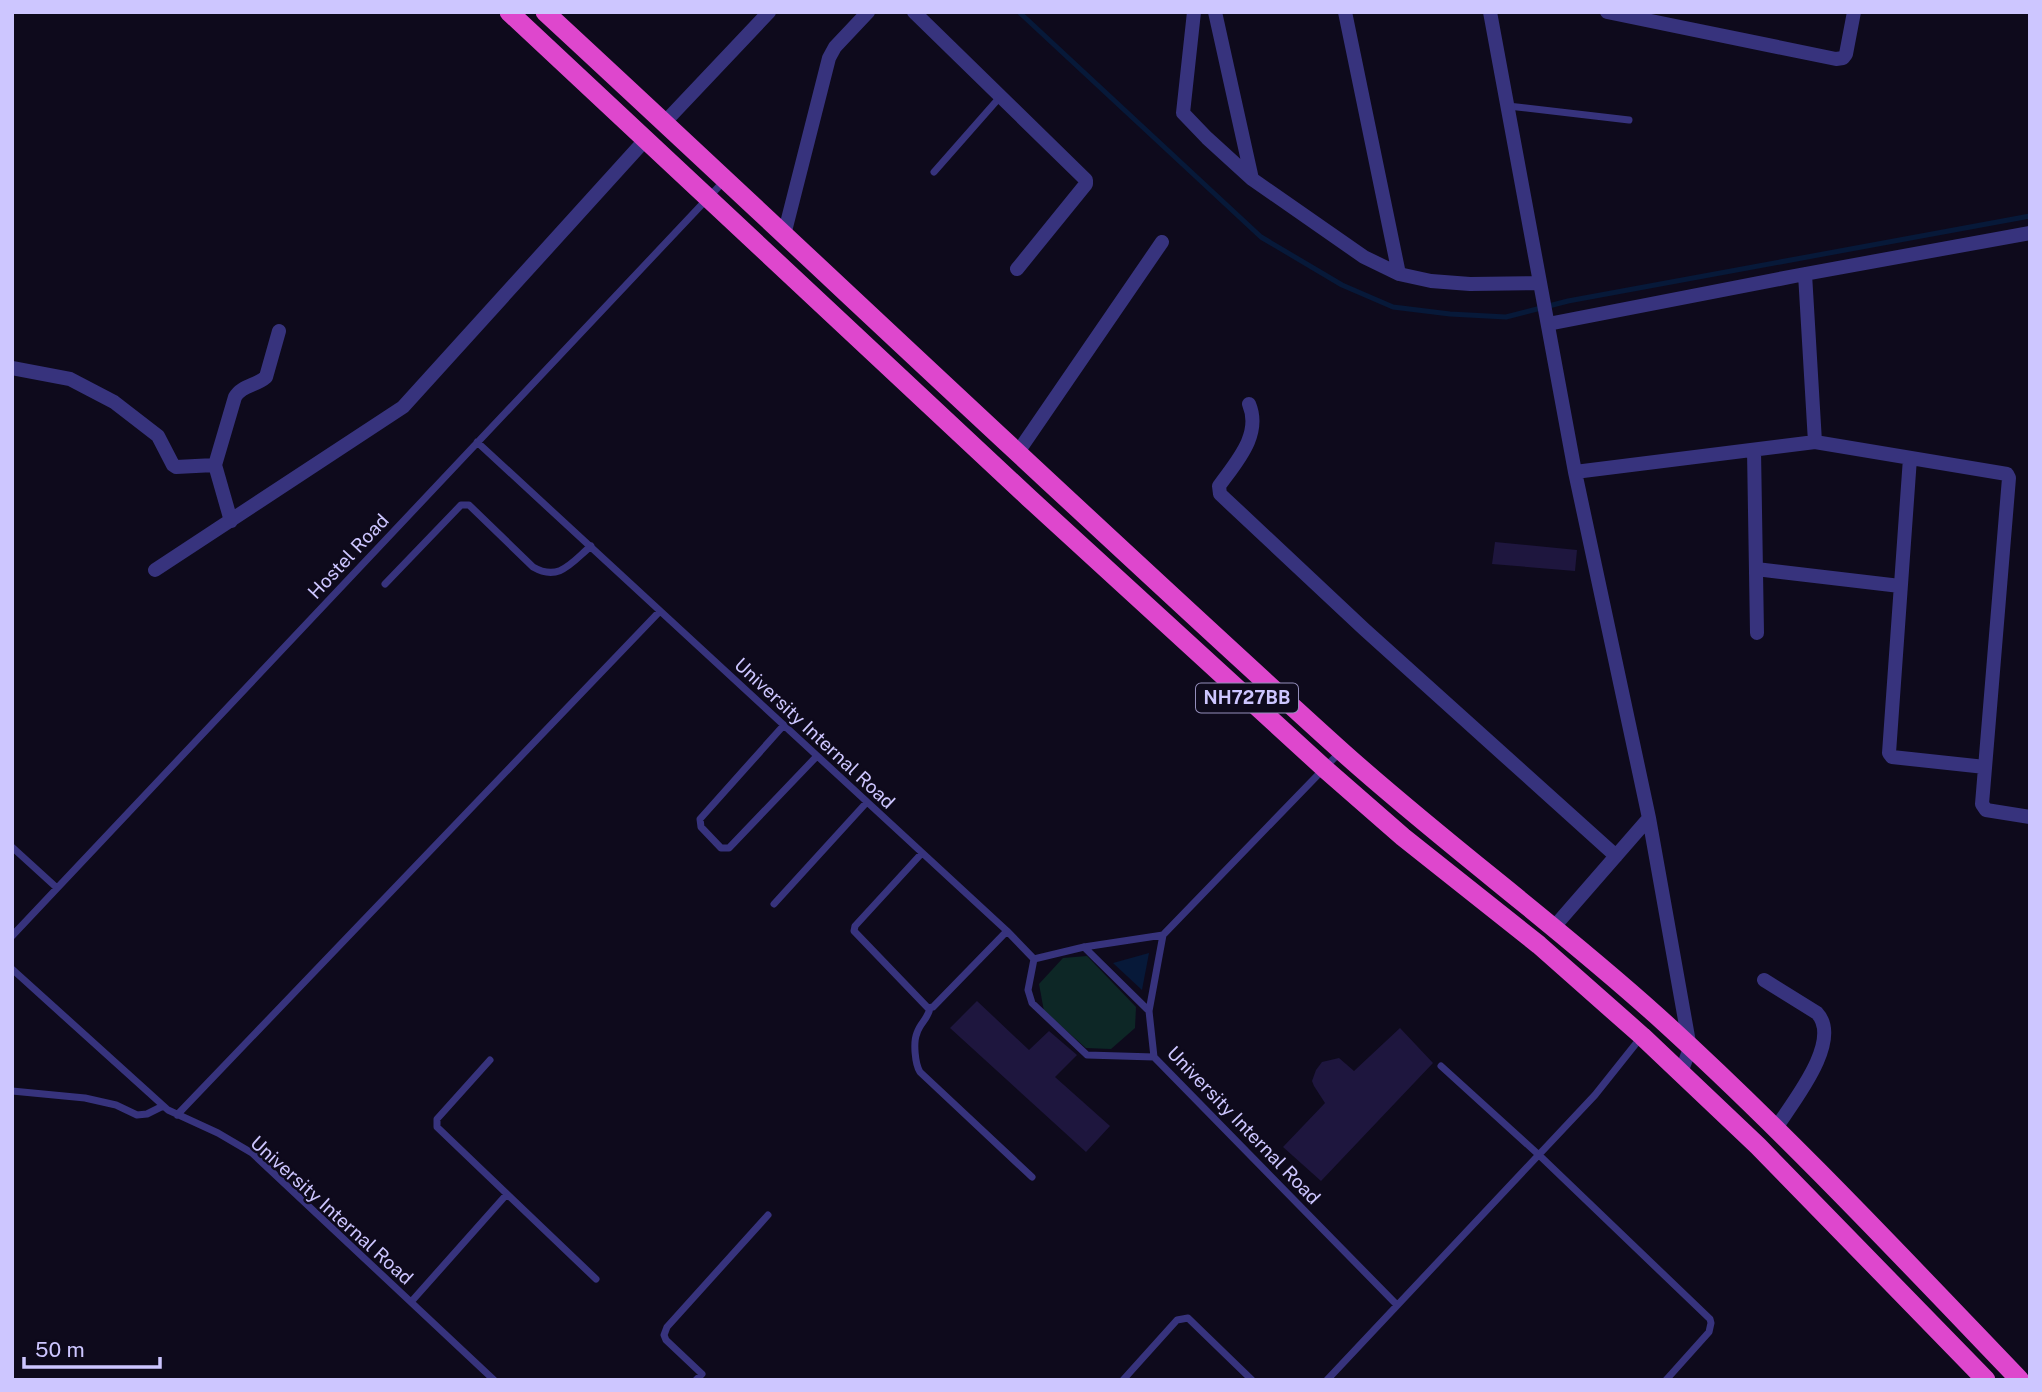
<svg xmlns="http://www.w3.org/2000/svg" width="2042" height="1392" viewBox="0 0 2042 1392" font-family="'Public Sans',sans-serif">
<rect width="100%" height="100%" fill="#0e0a1c"/>
<path fill="#0d2726" d="M1087,956L1136,1007L1135,1028L1111,1049L1086,1048L1044,1011L1039,984L1063,958Z"/>
<path fill="#071939" d="M1149,953L1142,990L1113,963Z"/>
<g fill="none" stroke-linecap="round" stroke-linejoin="round">
<path stroke="#071939" stroke-width="5" d="M1019,12L1261,237L1342,285L1393,307L1450,314L1506,317L1568,301L2030,216"/>
</g>
<path fill="#1e163e" d="M1495,542L1577,550L1575,571L1492,564Z
M977,1001L1029,1050L1049,1031L1077,1055L1055,1077L1110,1126L1086,1152L950,1028Z
M1400,1028L1433,1063L1321,1181L1283,1147L1325,1103L1314,1086L1312,1081L1316,1070L1322,1062L1339,1058L1354,1071Z"/>
<g fill="none" stroke-linecap="round" stroke-linejoin="round">
<path stroke="#37337d" stroke-width="7" d="M1508,106L1629,120
M934,172L1000,97
M477,442L1007,931L1034,959
M385,584L461,505H469L533,567C559,582 571,563 591,546
M784,725L700,819L701,827L721,848H729L817,756
M1341,751L1163,935L1149,1011L1154,1057L1397,1305
M12,847L57,888
M922,853L855,926L854,931L928,1008L933,1007L1007,931
M774,904L867,802
M12,936L725,180
M1084,947L1149,1011
M1034,959L1028,990L1032,1003L1087,1055L1154,1057
M1034,959L1084,947L1163,935
M12,969L168,1110L218,1133L252,1153L494,1380
M930,1008C928,1019 920,1023 917,1033C913,1042 915,1064 920,1072L1032,1177
M490,1060L437,1119V1127L507,1194
M1441,1066L1539,1155L1710,1319L1711,1323L1709,1332L1666,1380
M12,1091L85,1098L116,1105L137,1115L147,1114L163,1106
M177,1115L660,611
M411,1302L507,1194L596,1279
M696,1380L702,1374L666,1340L664,1335L667,1327L768,1215
M1123,1380L1177,1320L1188,1318L1252,1380
M1327,1380L1595,1095L1642,1036"/>
<path stroke="#37337d" stroke-width="14" d="M914,12L1086,180V184L1017,269
M1194,12L1183,113L1207,138L1252,179L1364,257L1399,274L1431,281L1470,284L1540,283
M1215,12L1252,179
M1345,12L1399,274
M1490,12L1575,472L1649,818L1690,1048L1681,1073
M1607,12L1836,59L1843,58L1846,54L1854,12
M664,123L769,12
M784,235L829,58L835,47L868,12
M1805,274L1815,442L2007,474L2009,478L1982,804L1986,810L2030,817
M1548,324L1805,274L2030,233
M12,368L70,379L114,402L158,436L173,465L176,467L215,465L231,521
M1249,404C1262,435 1236,462 1219,486L1220,494L1364,629L1616,856
M1754,450L1757,633
M1018,452L1162,242
M1910,458L1889,753L1892,757L1985,767
M215,465L235,397C242,385 256,386 266,377L279,331
M1575,472L1815,442
M1756,569L1900,586
M155,570L403,407L646,139
M1554,927L1649,818
M1764,980L1817,1013C1843,1041 1792,1103 1776,1128"/>
<path stroke="#de47cd" stroke-width="19" d="M509,12L1029,498L1324,768L1403,837L1539,945L1642,1036L1758,1146L1986,1380
M545,12C810,257 1071,506 1338,748C1441,841 1553,922 1656,1015C1783,1130 1901,1256 2020,1380"/>
</g>
<g text-anchor="middle" stroke-width="5" stroke-linejoin="round" paint-order="stroke">
<rect fill="#0e0a1c" stroke="#948ebb" stroke-width="2" x="1196" y="683.5" width="102" height="29" rx="5"/>
<g font-size="18" font-weight="bold" fill="#cdc6ff">
<text x="1247" y="704">NH727BB</text>
</g>
<g font-size="19" fill="#cdc6ff" stroke="#0e0a1c">
<text transform="translate(348 556) rotate(-47)" y="7">Hostel Road</text>
<text transform="translate(815 733) rotate(43)" y="7">University Internal Road</text>
<text transform="translate(1244 1125) rotate(46)" y="7">University Internal Road</text>
<text transform="translate(332 1210) rotate(42)" y="7">University Internal Road</text>
</g>
</g>
<rect width="2042" height="1392" fill="none" stroke="#cdc6ff" stroke-width="28"/>
<path d="M24 1357v10h136v-10" fill="none" stroke="#cdc6ff" stroke-width="3.5"/>
<text x="35" y="1357" font-size="21" fill="#cdc6ff" stroke="#0e0a1c" stroke-width="5" paint-order="stroke">50 m</text>
</svg>
